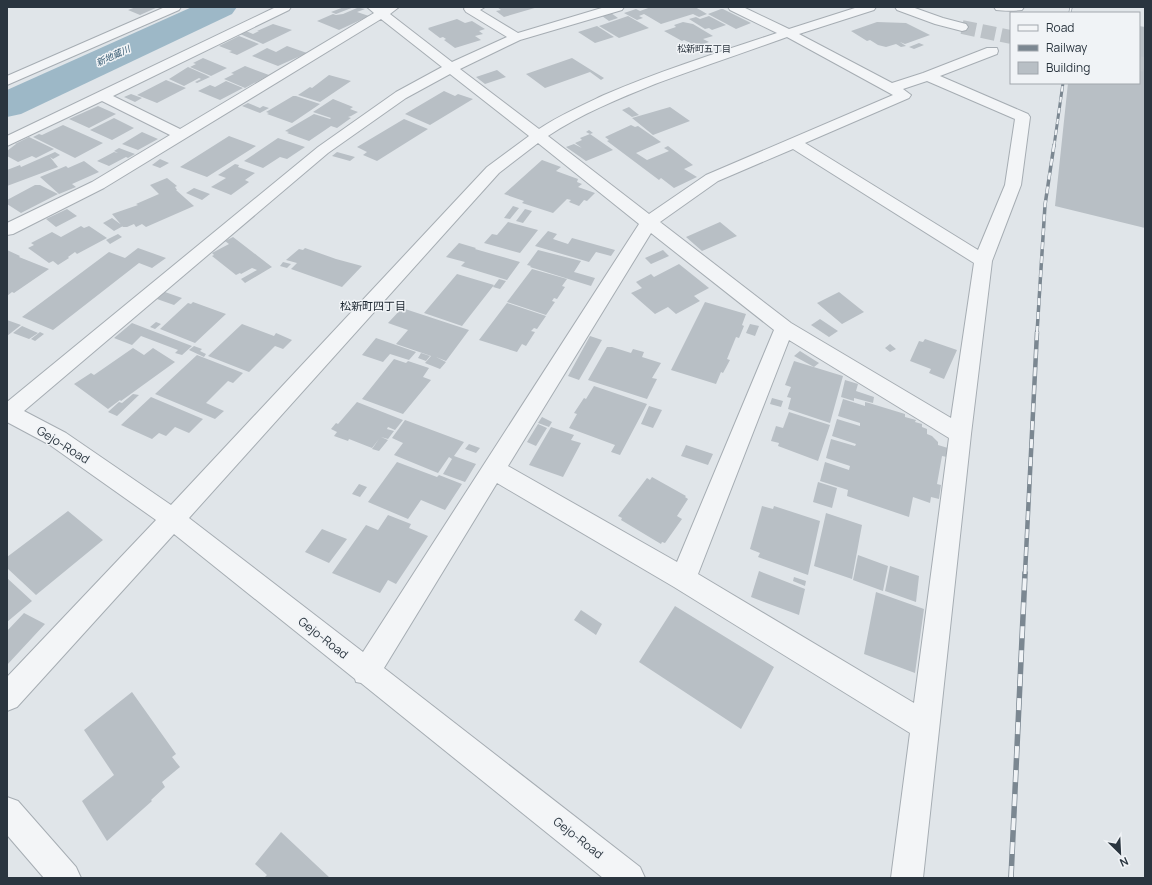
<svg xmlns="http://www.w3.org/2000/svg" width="1152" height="885" viewBox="0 0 1152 885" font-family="Manrope,'Noto Sans JP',sans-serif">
<rect width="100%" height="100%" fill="#e0e5e9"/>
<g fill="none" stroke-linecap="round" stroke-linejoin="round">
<path fill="#9db8c7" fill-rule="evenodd" d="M192,7H237L232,14L21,114L7,117V90Z"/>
</g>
<path fill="#b8bfc5" d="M136,7H158L140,15L128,10Z
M344,7H354L336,14L331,12Z
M355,7L365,9L357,12L369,16L339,30L317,21L333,14L336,15L343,14L357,8Z
M497,7H538L504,17L496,11L501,10Z
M651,7H695L702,11L698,13L702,11L707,14L699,17L693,14L661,24L644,14L639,16L643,18L637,20L624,13L636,9L640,11Z
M721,9H723L751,23L736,29L708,14Z
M611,13L618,18L609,21L602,16Z
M628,16L649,28L619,38L599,26Z
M709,16L726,25L712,30L709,28L705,29L689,19L696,17L700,19Z
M457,19L465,23L472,21L485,29L479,31L483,34L475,36L481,40L455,48L444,40L446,39L443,37L440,38L428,29H429L428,28Z
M683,22L693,24L713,36L703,39L709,42L697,46L684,40L682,41L664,31L676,27L674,25Z
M877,22L906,23L930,35L905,44L900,42L906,46L901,47L896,44L886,47L878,45L870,40L867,41L851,31Z
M273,24L292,30L263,44L240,34L246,31L253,34L259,31H257Z
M597,26L614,37L595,43L578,32Z
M1139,26L1145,27V228L1055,206L1068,83H1139Z
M239,36L259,44L237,55L229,52L232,51L219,46Z
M919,43L924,45L914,49L909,47Z
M287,46L307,53L278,66L252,56L267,48L276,52Z
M203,58L227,68L211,76L190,67L196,64L193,63Z
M572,58L604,78L601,80L590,72L545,88L526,74Z
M245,66L269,75L245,88L224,79L234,74L231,73Z
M188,67L206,75L210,77L197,83L195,82L201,79L199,78L184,86L169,79Z
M497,70L506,77L485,84L476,77Z
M329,75L351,81L320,102L298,95L310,87L312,88Z
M166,80L186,88L157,103L137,95Z
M226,81L243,88L220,100L198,91L210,85L215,87Z
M444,91L455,96L458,94L473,99L430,125L405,114Z
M131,94L142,98L135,102L124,97Z
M293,96H296L320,104L292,123L267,114L269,113L266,112Z
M333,99L353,107L350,109L358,112L351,116L348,117L351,118L337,128L331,126L309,141L287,133L289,132L285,131L314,114L330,119L331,118L313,112Z
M248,103L260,108L263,106L269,108L260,113L242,106Z
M98,106L116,114L89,128L69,119Z
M629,107L639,115L632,117L622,110Z
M670,107L690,121L653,135L632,118Z
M114,118L134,128L112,140L90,130Z
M404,119L428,129L377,161L363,155L367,152L357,147Z
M63,125L103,143L75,158L33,137L39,134L42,135Z
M631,125L635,127L638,126L661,142L636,153L647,160L669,151L664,148L668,146L693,165L684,169L697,177L674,188L661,178L659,180L607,141L609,140L605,137Z
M589,130L593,133L590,134L613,150L586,161L566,147L574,144L582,148L575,143L582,140L580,138L590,134L586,132Z
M142,132L158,139L138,150L122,144Z
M229,136L256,146L207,177L180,167Z
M29,137L54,149L36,158L32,156L18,162L7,156V151L16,144H15Z
M278,138L305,147L287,159L280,157L263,168L244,161Z
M119,148L135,154L128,158L126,157L109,166L97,161L114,152L118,153L114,151Z
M55,152L60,155L53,159L50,157L58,167L7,186V170L20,165L21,167Z
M337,152L355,157L350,161L332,156Z
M160,159L169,163L160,168L152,165Z
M542,160L561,167L556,171L578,179L577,182L582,184L578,187L595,193L587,201L584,200L579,206L569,202L571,200L567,199L553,213L522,203L524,201L504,194Z
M84,161L99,172L72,184L76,187L59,194L40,177L66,166L68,168Z
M235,164L239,165L238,167L255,173L245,180L249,182L231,195L211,187L226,178L218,175Z
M167,178L177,186L175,187L177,190H176L194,206L146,227L142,224L136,227L134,224L127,227H123L112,214L138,205L136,204L159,194L150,185Z
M35,185H40L58,194L21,213L7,204L8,200H7Z
M194,188L210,194L202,200L186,193Z
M513,206L519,208L510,219L504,218Z
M67,209L77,216L56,227L46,219Z
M525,209L532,211L523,223L516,221Z
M112,218L123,226L114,231L103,223Z
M508,222L538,230L520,253L484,243L492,234L497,235Z
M720,222L737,236L702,251L686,237Z
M81,226L84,228L89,226L107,238L77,254L75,252L68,257L69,258L58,265L53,261L49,263L28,248L34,245L31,243L52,232L61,237Z
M548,231L557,234L553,239L568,244L572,238L615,250L611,256L596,252L589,262L535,246Z
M118,234L122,237L110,244L106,240Z
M233,237L237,240L272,267L245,283L241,279L257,270L252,268L241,274L240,273L236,275L212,256L214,255L212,253L229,244L225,241Z
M459,243L476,248L475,249L520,262L507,280L461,266L465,262L446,257Z
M138,248L166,258L152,268L139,263L53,330L22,317L109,252L125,258Z
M305,248L336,259L362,266L342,287L291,269L297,263L286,260L299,249L303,250Z
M7,250L20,256L19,257L49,269L14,293L12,292L7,296Z
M538,250L581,261L574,272L595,278L591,286L530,267L531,266L527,265Z
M663,250L669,256L651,264L645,258Z
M283,262L291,264L287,268L280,266Z
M679,264L709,288L694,296L700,301L676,314L668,307L655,314L631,293L642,288L636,282L651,274L654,277Z
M532,269L567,279L562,286L565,287L557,299L554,298L552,301L555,302L546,315L507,302Z
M457,274L494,285L462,326L424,313Z
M499,279L506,281L500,289L493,287Z
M165,292L182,298L174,305L157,299Z
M839,292L864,312L842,324L817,303Z
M193,302L226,314L195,343L160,329L188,303L191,304Z
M705,302L746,314L742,325L744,326L739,338L736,337L727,359L730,360L723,373L721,372L716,384L671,370Z
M507,303L546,316L537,329L534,328L531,331L535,332L526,346L522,344L517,352L479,340Z
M402,308L469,330L446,361L436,357L446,362L440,369L425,363L431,356L396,344L408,330L388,323Z
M820,319L838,331L829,337L811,325Z
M7,320L21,325L7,336Z
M156,322L161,324L155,329L150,327Z
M132,323L192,346L182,355L175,353L178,350L141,336L132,345L114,338Z
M242,324L274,336L276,333L292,340L283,349L275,346L249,372L208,356Z
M750,324L759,326L755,336L746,333Z
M22,326L38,333L29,339L13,333Z
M40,332L44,334L35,341L31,339Z
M590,336L602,340L579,380L568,376Z
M376,338L416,352L409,360L390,354L383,362L362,355Z
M925,339L957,350L944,379L929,373L931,369L910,361L919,341L923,342Z
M890,344L896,349L890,352L885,348Z
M194,346L202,349L200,351L206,354L204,357L189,350Z
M607,347H612L631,353L633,349L644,352L642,357L661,363L652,378L657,379L647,399L588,380Z
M133,348L144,355L153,348L175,362L121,401L120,400L108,409L74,384L91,373L94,375Z
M800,351L819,363L814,367L794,356Z
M421,353L430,356L426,361L418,358Z
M197,355L243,373L233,383L228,381L206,403L224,411L215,419L155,394Z
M394,359L406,363L408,361L429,368L423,377L431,380L403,414L362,399Z
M794,361L843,376L830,423L788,409L791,398L787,397L791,387L785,385Z
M845,380L858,384L856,391L874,397L873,403L854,398V401L841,397Z
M594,386L647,404L620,455L611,452L615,445L569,428L577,414L574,413L584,398L586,399Z
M133,394L139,395L117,416L108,412L119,402L122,403Z
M151,397L203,419L189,433L175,427L166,436L159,433L152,439L121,425Z
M772,398L783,401L781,407L770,404Z
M843,399L865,406V402L869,403L905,414V417L916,420L915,422L922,424V427L927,429V434L932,436L938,442V445L948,448L947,457L942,456L937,484L941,485L939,499L931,497L930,503L913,497L909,517L847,496L848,490L820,481L825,462L849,470L850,466L826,458L831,439L855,446L856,444L832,436L837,419L860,426V423L838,416Z
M357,402L403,420L395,430L388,427L387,429L394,431L388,439L381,437L388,440L379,451L372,449L379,439L372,448L349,439L348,441L334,436L337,432L331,429L336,423L338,424Z
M649,406L662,410L653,428L641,424Z
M789,412L830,425L818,461L778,446L779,443L771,441L776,426L783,428Z
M542,417L552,422L549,427L538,423Z
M405,420L464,442L454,456L476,464L465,482L443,474L452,459L449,457L438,473L394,455L403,443L392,438Z
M538,424L547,428L536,446L527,442Z
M551,427L574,435L571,440L581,443L563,477L529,465Z
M469,444L480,448L476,453L465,449Z
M686,445L713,454L708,465L681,456Z
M397,462L437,477L439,475L462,484L445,510L421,500L408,519L368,502Z
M652,477L686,496L685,497L688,499L677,516L682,519L665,543L662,542L661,544L621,520L622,518L618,516L647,478L650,480Z
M818,482L837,488L832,508L813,502Z
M359,484L367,487L360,497L352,494Z
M762,506L773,509L774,506L820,521L808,575L758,557L760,553L750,549Z
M68,511L103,540L36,595L7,568V557Z
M826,513L862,525L852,579L814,566Z
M388,515L411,524L409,528L428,536L396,584L388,580L380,593L332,573L366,525L378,530Z
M322,529L347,539L329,563L305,552Z
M858,555L888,566L883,591L853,580Z
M890,566L919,576L916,602L885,591Z
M759,571L805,589L799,615L751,597Z
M794,577L806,581L805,586L793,581Z
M7,578L32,601L7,622Z
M876,592L924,609L915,673L864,654Z
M675,606L774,667L741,729L639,662Z
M581,610L602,624L596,635L574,620Z
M24,613L45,624L7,665V631Z
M132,692L176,754L172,757L180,767L162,782L165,787L151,800L152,801L107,841L82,801L114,775L84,730Z
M281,832L330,878H264L267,875L255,864Z"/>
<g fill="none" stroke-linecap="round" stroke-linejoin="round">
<path stroke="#bcc2c7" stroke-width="14" stroke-dasharray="14 6" stroke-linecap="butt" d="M962,27L1011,37
M1139,63L1145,65"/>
<defs>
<path id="minor" d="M165,7H181L179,10L7,85V76Z
M276,7H291L289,10L113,96L180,129L374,13L367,7H380L382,8L399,7L390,14L452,62L507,37L466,12L464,9L465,7H485L480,10L518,33L605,7H624L622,10L520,40L460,69L539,129C560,115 581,106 604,95C660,71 719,52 777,33L730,10L728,7H743L789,29L858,7H876L874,10L799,34L892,83L923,73L987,48H997L998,51L997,54L940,76L1028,114L1030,117L1021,185L992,261L971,434L923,878H891L910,733L674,587L497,483L384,668L640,867L645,878H603L361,683L356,682L355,679L174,534L17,707L7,711V677L156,520L50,445L7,422V402L318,147L396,92L442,67L381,19L104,188L13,234L7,235V223L92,182L170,135L102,101L7,146V136ZM787,37L893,95L706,175L649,214L548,136C581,114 618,99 655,84C698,68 743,53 787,37ZM450,74L529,136L487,167L171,505L66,433L24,411L328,153L406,98ZM927,81L1015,119L1005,185L978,250L805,143L909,98L911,95L903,89ZM538,143L639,224L363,652L189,518L499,173ZM793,149L974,263L951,418L791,323L660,222L718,181ZM651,233L774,330L677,562L508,466ZM789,340L949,438L914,703L698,574Z
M895,7H912L943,18L966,24L968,27L966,30L962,31L935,24L897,10Z
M994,7H1024L1022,10C1014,11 1004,11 996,10Z
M7,797L18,801L76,867L81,878H44L7,835Z"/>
</defs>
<use href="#minor" stroke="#a6adb3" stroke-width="2"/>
<use href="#minor" fill="#f3f5f7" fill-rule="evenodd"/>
<defs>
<path id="rail-far3" d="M1070,13L1071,7
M1054,146L1063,83"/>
<path id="rail-far2" d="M1037,333L1045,205L1054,145"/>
<path id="rail-far1" d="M1025,574L1037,332"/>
<path id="rail" d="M1011,878L1025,573"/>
</defs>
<use href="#rail-far3" stroke="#7b8791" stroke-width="3"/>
<use href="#rail-far2" stroke="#7b8791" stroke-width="3.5"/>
<use href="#rail-far1" stroke="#7b8791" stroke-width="4.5"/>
<use href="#rail" stroke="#7b8791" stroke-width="5.5"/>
<use href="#rail-far3" stroke="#f0f3f6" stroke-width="2" stroke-dasharray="5.5" stroke-linecap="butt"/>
<use href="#rail-far2" stroke="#f0f3f6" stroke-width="2.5" stroke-dasharray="7" stroke-linecap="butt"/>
<use href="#rail-far1" stroke="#f0f3f6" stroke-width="3" stroke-dasharray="9" stroke-linecap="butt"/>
<use href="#rail" stroke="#f0f3f6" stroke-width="4" stroke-dasharray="12" stroke-linecap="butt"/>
</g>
<g text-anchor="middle" stroke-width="3" stroke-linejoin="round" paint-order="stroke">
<g font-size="9" fill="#1c2630" stroke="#f0f3f6">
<text x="704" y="52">松新町五丁目</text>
</g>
<g font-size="9" font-style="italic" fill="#365a71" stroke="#f0f3f6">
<text transform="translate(113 56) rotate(-25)" y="3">新地蔵川</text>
</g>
<g font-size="11" fill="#1c2630" stroke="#f0f3f6">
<text x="373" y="310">松新町四丁目</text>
</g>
<g font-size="12" fill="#2a353f" stroke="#f0f3f6">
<text transform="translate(63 445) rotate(32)" y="4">Gejo-Road</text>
<text transform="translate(323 638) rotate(38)" y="4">Gejo-Road</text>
<text transform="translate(578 838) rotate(38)" y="4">Gejo-Road</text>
</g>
</g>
<rect width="1152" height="885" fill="none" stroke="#2a353f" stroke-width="16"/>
<rect x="1010" y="12" width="130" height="72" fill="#f0f3f6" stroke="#a1a7ad"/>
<rect x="1018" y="25" width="20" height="6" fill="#f3f5f7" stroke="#a1a7ad"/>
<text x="1046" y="32" font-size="12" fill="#2a353f">Road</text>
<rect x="1018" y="45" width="20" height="6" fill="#7b8791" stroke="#a1a7ad"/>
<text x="1046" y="52" font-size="12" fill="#2a353f">Railway</text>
<rect x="1018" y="62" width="20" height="12" fill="#b8bfc5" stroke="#a1a7ad"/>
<text x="1046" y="72" font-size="12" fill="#2a353f">Building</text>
<g transform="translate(1120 853) rotate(156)" stroke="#f0f3f6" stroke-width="3" paint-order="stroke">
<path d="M0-3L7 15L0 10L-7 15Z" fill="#2a353f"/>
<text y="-6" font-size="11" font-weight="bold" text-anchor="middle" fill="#2a353f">N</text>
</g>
</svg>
